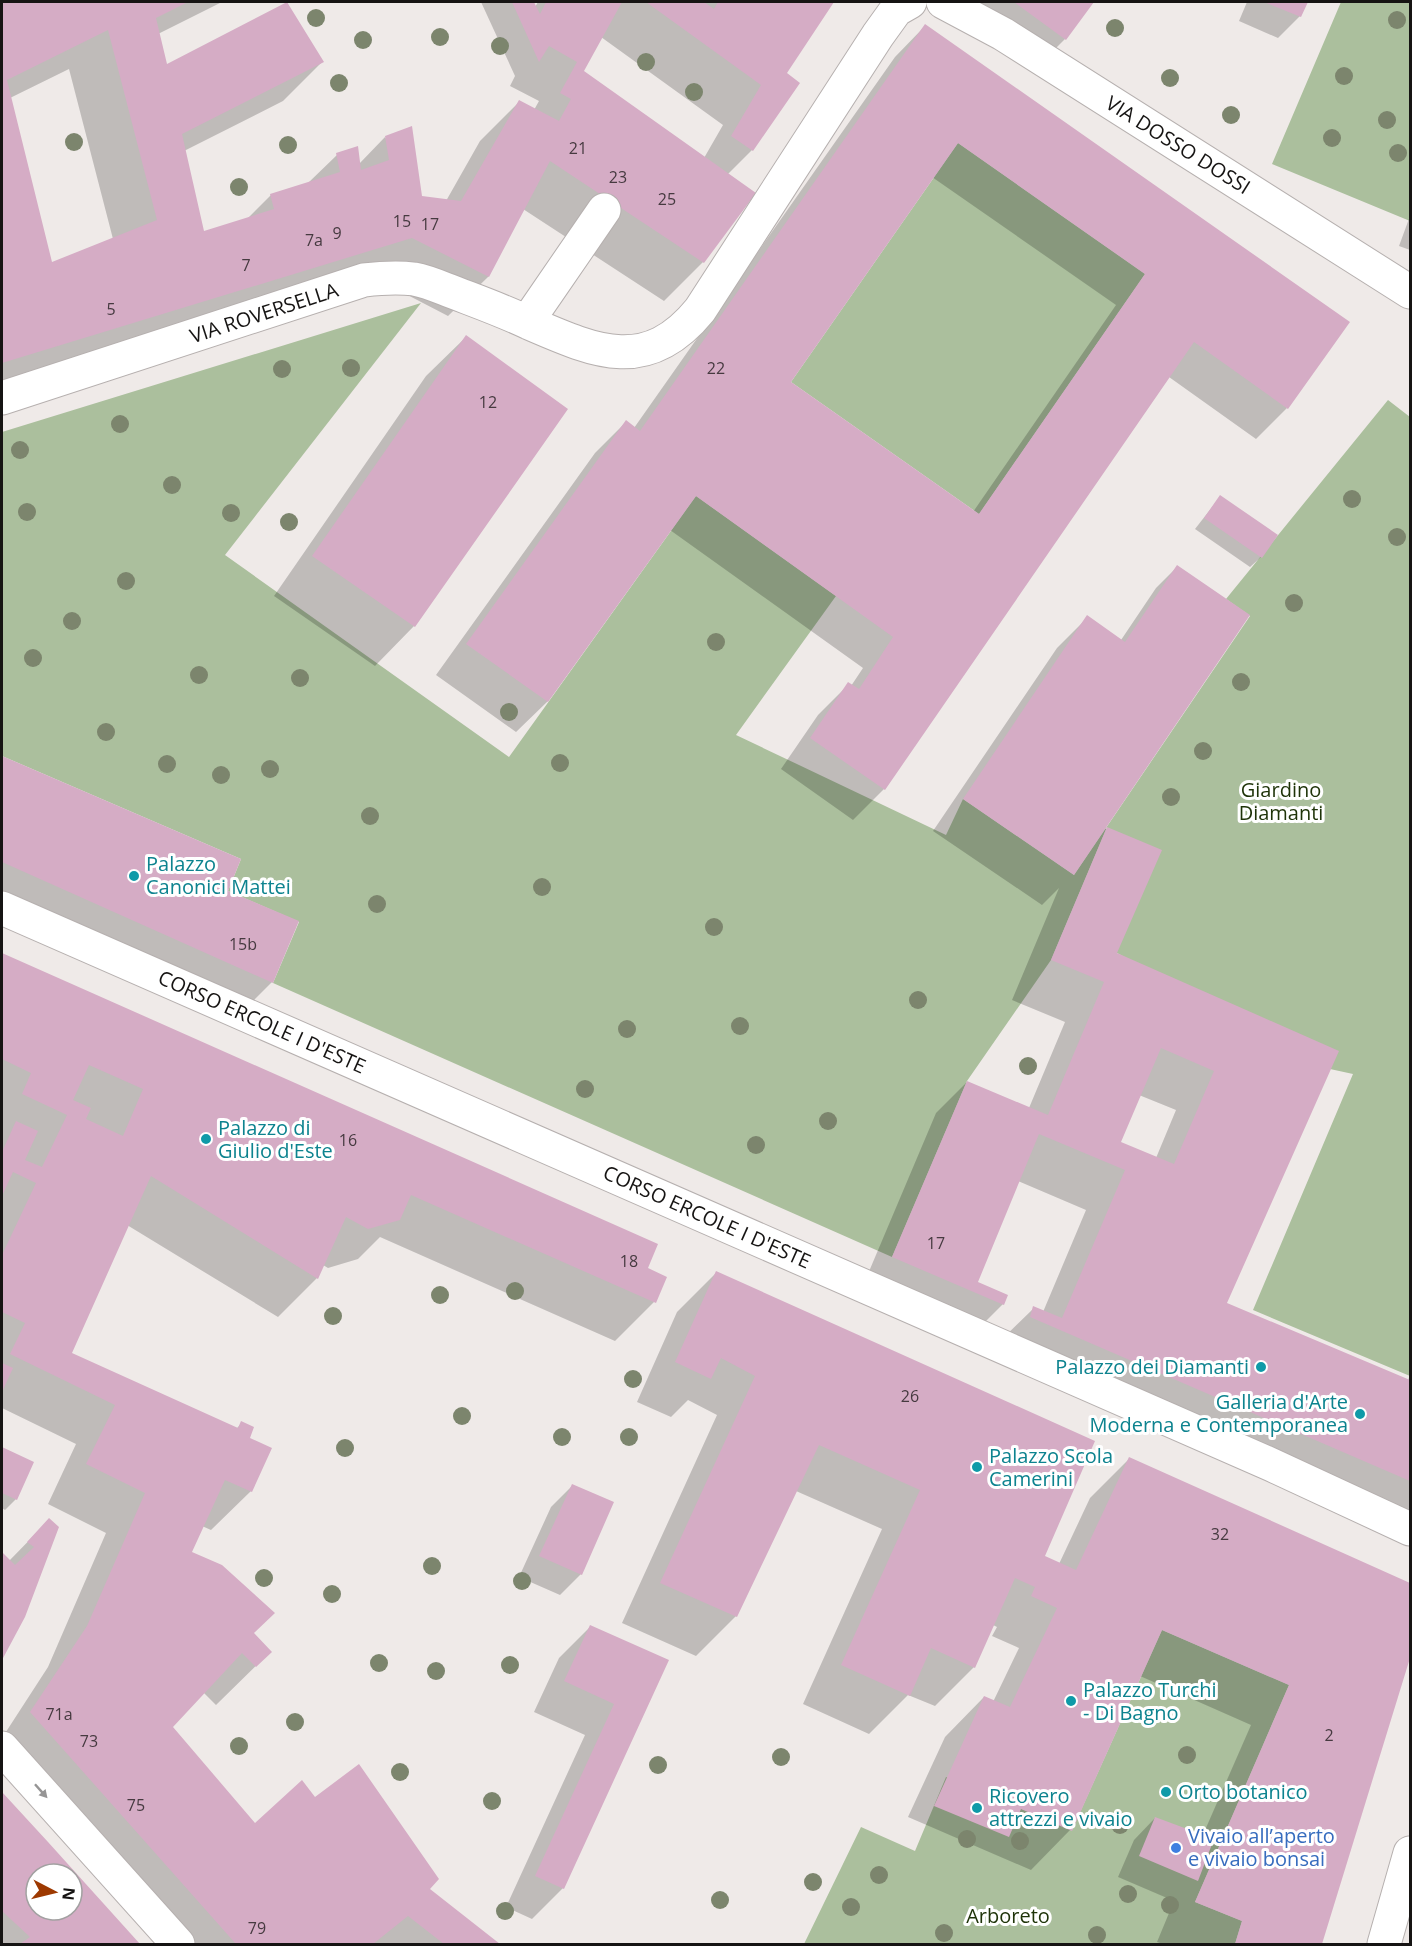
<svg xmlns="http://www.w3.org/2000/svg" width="1412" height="1946" viewBox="0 0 1412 1946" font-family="'Open Sans',sans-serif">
<rect width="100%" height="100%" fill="#efeae8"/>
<path fill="#abbf9d" d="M1341,2H1410V221L1272,164Z
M958,143L1145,274L979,514L791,382Z
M421,303L225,555L509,757L696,496L836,596L736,735L946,835L963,799L1074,875L1250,616L1226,599L1388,400L1410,417V1376L1253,1310L1353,1074L1330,1069L1117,953L1107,827L1051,960L967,1081L892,1257L273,983L299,922L228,891L241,859L2,756V432Z
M1162,1630L1289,1685L1195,1902L1242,1921L1235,1944H804L861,1827L915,1851L946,1777L1072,1830Z"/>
<path fill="#0003" fill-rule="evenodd" d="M2,2H222L158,34L166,66L322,62L283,101L184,151L203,233L247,219L271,195L308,183L337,155L359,164L385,137L420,197L446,201L480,141L519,102L534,110L539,101L510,86L515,76L481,2H532L535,7L538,2H701L704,4L705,2H832L785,73L798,83L752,150L727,175L703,262L664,301L523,209L488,277L448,316L371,276L2,390ZM601,37L723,125L704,158L582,71ZM69,69L113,239L50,264L10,98Z
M942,2H1092L1065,39L1034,70Z
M1247,2H1306L1300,16L1278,38L1239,21Z
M925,26L1287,408L1256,439L1169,377L884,789L853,820L781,769L818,715L849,684L851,686L863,668L670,530L547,702L516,732L436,675L595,453L626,422L634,428L895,57ZM932,177L1116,305L973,512L789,382Z
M1410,216V250L1399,246Z
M466,337L414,626L375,666L274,596L426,376Z
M1220,497L1261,557L1250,567L1195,529Z
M1177,567L1104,828L1160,851L1115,954L1337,1052L1225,1304L1408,1381L1410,1374V1537L994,1347L1034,1308L1043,1312L1086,1210L1018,1181L976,1282L1003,1304L972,1335L862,1288L936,1113L967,1082L1029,1108L1065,1022L1012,1000L1059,888L1042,905L933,831L1057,648L1088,617L1121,640L1156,588ZM1139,1095L1176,1110L1156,1158L1119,1143Z
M2,758L239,860L226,892L272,982L233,1021L2,918Z
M2,954L656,1245L646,1269L654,1302L615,1341L380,1237L358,1259L328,1268L323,1265L317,1278L278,1317L127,1225L70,1354L236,1429L242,1423L248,1439L251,1491L211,1530L202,1526L190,1553L252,1634L270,1652L216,1705L203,1692L171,1726L255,1825L315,1799L497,1944H162L2,1738L48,1667L106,1533L48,1504L76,1444L2,1408Z
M716,1273L1043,1557L1059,1564L1090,1498L1129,1459L1410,1585V1653L1321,1944H1163L1157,1942L1174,1901L1118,1877L1134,1840L1155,1818L1202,1837L1251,1725L1140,1676L1070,1830L1031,1870L908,1817L945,1737L984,1697L993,1702L1019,1648L992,1636L997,1627L993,1625L974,1667L935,1706L908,1695L869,1734L803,1704L882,1529L796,1491L736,1616L696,1656L622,1623L717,1415L688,1400L671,1417L637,1402L677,1312Z
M2,1449L32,1463L16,1499L5,1510L2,1508Z
M573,1485L581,1574L560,1595L519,1577L551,1507Z
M49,1520L24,1616L2,1656V1554L9,1561Z
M590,1627L667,1661L563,1888L532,1919L506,1907L585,1735L534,1712L559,1658Z
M2,1795L47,1843L138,1944H2ZM36,1874H72V1910H36Z"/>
<path fill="#d5acc5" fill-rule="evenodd" d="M2,2H188L156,18L167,64L287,2L324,62L182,134L204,231L274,209L270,194L340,172L336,153L358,146L361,170L389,160L385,136L412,126L422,196L461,201L519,100L559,121L571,99L560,93L577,62L549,46L539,62L512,2H534L540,14L546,2H622L584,71L756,193L704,263L550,161L489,277L412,238L2,363ZM108,30L157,220L52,262L7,80Z
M646,2H704L714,9L718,2H834L787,73L800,83L753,151L731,136L761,85Z
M1014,2H1094L1066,40Z
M1264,2H1308L1301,17Z
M925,24L1350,322L1288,409L1194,342L885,790L810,738L848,682L859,689L893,637L696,496L548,702L466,644L626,420L640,431ZM958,143L1145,274L979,514L791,382Z
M466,335L568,409L415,627L312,556Z
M1220,495L1278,535L1262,558L1204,518Z
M1177,565L1250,615L1074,875L963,799L1087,615L1125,642Z
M2,756L241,859L228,891L299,921L273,983L2,862Z
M1107,827L1162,850L1117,953L1339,1051L1227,1303L1410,1380V1481L1030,1317L1033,1306L1062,1318L1125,1170L1039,1134L978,1282L1008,1295L1004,1305L892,1257L967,1081L1048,1115L1104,982L1051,960ZM1161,1048L1214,1071L1174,1164L1121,1142Z
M2,953L658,1244L648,1268L667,1277L656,1303L411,1195L400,1220L368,1229L346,1217L318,1279L151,1176L72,1353L238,1428L241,1421L254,1427L250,1438L272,1448L252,1492L225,1480L192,1552L222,1565L275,1613L254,1633L272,1652L256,1667L242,1653L173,1727L255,1823L302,1780L315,1797L359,1764L439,1879L430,1889L500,1944H444L408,1916L373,1944H236L30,1712L87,1626L145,1493L86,1464L115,1405L10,1354L25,1323L2,1312V1255L36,1183L13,1172L2,1196V1152L16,1121L38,1131L25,1160L42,1167L67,1115L22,1094L31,1073L2,1059ZM89,1065L143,1089L123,1136L86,1119L91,1108L73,1100Z
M716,1271L1095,1441L1045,1556L1076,1570L1129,1457L1410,1583V1658L1322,1944H1235L1242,1921L1195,1902L1289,1685L1162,1630L1072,1831L1021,1809L1009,1837L934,1806L984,1696L1010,1707L1057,1608L1031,1596L1035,1587L1015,1578L975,1668L931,1648L910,1696L841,1665L920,1490L819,1445L737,1617L660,1583L755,1376L721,1358L711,1379L675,1362Z
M2,1363L13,1368L2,1392Z
M2,1447L34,1462L17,1500L2,1493Z
M572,1484L614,1502L582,1575L539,1556Z
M49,1518L59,1527L25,1617L2,1660V1552L15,1565L34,1547L27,1542Z
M590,1625L669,1660L564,1889L535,1876L614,1704L564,1681Z
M2,1792L48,1842L140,1944H20L30,1937L2,1911ZM36,1874H72V1910H36Z
M1155,1817L1214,1839L1198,1881L1139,1856Z"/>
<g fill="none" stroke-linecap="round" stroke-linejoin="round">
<defs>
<path id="minor" d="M943,2L1003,34L1410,292
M527,322L604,210
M2,398L364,280C381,278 398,277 414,279C425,281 435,285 445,289C473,300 502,310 529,323C596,352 647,375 700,310L878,35L896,10L910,2
M2,908L1272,1465L1410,1529
M2,1748L178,1944
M1384,1944L1410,1853"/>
</defs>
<use href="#minor" stroke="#b6b0af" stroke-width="35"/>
<use href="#minor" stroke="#fff" stroke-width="33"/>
</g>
<g fill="#7c856d">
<circle cx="316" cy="18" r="9"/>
<circle cx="1397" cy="20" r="9"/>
<circle cx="1115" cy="28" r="9"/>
<circle cx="440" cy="37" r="9"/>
<circle cx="363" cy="40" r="9"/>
<circle cx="500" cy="46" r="9"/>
<circle cx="646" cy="62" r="9"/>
<circle cx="1344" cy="76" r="9"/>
<circle cx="1170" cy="78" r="9"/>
<circle cx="339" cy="83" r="9"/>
<circle cx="694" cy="92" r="9"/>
<circle cx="1231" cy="115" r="9"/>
<circle cx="1387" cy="120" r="9"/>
<circle cx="1332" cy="138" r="9"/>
<circle cx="74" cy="142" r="9"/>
<circle cx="288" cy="145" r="9"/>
<circle cx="1398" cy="153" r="9"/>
<circle cx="239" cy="187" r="9"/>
<circle cx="351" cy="368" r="9"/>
<circle cx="282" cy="369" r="9"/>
<circle cx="120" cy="424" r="9"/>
<circle cx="20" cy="450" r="9"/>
<circle cx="172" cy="485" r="9"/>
<circle cx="1352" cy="499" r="9"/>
<circle cx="27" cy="512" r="9"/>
<circle cx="231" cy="513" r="9"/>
<circle cx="289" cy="522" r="9"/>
<circle cx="1397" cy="537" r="9"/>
<circle cx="126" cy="581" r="9"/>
<circle cx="1294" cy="603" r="9"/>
<circle cx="72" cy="621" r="9"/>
<circle cx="716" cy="642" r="9"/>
<circle cx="33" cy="658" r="9"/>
<circle cx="199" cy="675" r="9"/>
<circle cx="300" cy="678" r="9"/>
<circle cx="1241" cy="682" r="9"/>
<circle cx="509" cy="712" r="9"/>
<circle cx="106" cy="732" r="9"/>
<circle cx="1203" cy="751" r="9"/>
<circle cx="560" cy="763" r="9"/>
<circle cx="167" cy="764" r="9"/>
<circle cx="270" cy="769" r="9"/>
<circle cx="221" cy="775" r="9"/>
<circle cx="1171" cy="797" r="9"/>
<circle cx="370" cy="816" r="9"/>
<circle cx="542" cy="887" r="9"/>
<circle cx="377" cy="904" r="9"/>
<circle cx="714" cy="927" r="9"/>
<circle cx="918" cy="1000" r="9"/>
<circle cx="740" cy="1026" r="9"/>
<circle cx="627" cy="1029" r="9"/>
<circle cx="1028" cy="1066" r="9"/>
<circle cx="585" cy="1089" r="9"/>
<circle cx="828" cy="1121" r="9"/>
<circle cx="756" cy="1145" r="9"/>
<circle cx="515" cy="1291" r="9"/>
<circle cx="440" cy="1295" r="9"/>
<circle cx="333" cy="1316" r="9"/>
<circle cx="633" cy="1379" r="9"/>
<circle cx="462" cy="1416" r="9"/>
<circle cx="562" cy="1437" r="9"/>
<circle cx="629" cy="1437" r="9"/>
<circle cx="345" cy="1448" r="9"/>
<circle cx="432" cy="1566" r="9"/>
<circle cx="264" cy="1578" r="9"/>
<circle cx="522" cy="1581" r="9"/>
<circle cx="332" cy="1594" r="9"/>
<circle cx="379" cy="1663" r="9"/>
<circle cx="510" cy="1665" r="9"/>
<circle cx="436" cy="1671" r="9"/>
<circle cx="295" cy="1722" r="9"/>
<circle cx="239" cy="1746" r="9"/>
<circle cx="1187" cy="1755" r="9"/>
<circle cx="781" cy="1757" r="9"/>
<circle cx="658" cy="1765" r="9"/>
<circle cx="400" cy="1772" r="9"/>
<circle cx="492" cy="1801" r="9"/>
<circle cx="1120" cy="1825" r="9"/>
<circle cx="967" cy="1839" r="9"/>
<circle cx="1020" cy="1841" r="9"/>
<circle cx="879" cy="1875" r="9"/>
<circle cx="813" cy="1882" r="9"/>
<circle cx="1128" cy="1894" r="9"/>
<circle cx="720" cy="1900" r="9"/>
<circle cx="1170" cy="1905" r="9"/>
<circle cx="851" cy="1907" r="9"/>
<circle cx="505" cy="1911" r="9"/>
<circle cx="944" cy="1933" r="9"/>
<circle cx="1097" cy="1935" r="9"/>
</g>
<defs><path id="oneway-solid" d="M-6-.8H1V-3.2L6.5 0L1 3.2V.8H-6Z" transform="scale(1.5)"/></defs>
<use fill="#969595" href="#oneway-solid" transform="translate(41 1791) rotate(48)"/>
<g fill="#0f9aa8" stroke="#fff" stroke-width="2">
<circle cx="134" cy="876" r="6"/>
<circle cx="206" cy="1139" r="6"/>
<circle cx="1261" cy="1367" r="6"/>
<circle cx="1360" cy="1414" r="6"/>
<circle cx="977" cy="1467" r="6"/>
<circle cx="1071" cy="1701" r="6"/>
<circle cx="1166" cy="1792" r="6"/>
<circle cx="977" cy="1808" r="6"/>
</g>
<circle fill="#3f7fe0" stroke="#fff" stroke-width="2" cx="1176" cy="1848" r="6"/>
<g text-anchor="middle" stroke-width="6" stroke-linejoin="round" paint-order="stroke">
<g font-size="16" fill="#463a40">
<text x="578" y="154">21</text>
<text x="618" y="183">23</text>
<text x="667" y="205">25</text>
<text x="402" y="227">15</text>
<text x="430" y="230">17</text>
<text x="337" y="239">9</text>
<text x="314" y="246">7a</text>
<text x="246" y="271">7</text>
<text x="111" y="315">5</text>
<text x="716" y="374">22</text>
<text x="488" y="408">12</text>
<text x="243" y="950">15b</text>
<text x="348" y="1146">16</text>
<text x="936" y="1249">17</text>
<text x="629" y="1267">18</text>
<text x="910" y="1402">26</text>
<text x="1220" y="1540">32</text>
<text x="59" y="1720">71a</text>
<text x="1329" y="1741">2</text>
<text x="89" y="1747">73</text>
<text x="136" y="1811">75</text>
<text x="257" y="1934">79</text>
</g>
<g font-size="20" fill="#161413" stroke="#fff">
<text transform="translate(1178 145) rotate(32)" y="7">VIA DOSSO DOSSI</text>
<text transform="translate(264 313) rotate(-18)" y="7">VIA ROVERSELLA</text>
<text transform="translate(262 1022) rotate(24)" y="7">CORSO ERCOLE I D'ESTE</text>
<text transform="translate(707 1217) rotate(24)" y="7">CORSO ERCOLE I D'ESTE</text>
</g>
<g font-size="20" fill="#1e3308" stroke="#fff">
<text x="1281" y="797">Giardino<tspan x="1281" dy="23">Diamanti</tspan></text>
<text x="1008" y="1923">Arboreto</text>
</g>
<g font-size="20" fill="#0d838f" stroke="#fff" text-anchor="start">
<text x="146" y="871">Palazzo<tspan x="146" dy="23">Canonici Mattei</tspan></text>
<text x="218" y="1135">Palazzo di<tspan x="218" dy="23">Giulio d'Este</tspan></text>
<text x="1249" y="1374" text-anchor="end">Palazzo dei Diamanti</text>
<text x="1348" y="1409" text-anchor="end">Galleria d'Arte<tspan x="1348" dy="23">Moderna e Contemporanea</tspan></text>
<text x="989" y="1463">Palazzo Scola<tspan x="989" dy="23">Camerini</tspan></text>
<text x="1083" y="1697">Palazzo Turchi<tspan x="1083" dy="23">- Di Bagno</tspan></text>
<text x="1178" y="1799">Orto botanico</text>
<text x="989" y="1803">Ricovero<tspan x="989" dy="23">attrezzi e vivaio</tspan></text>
</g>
<g font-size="20" fill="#366cbe" stroke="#fff" text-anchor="start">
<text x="1188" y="1843">Vivaio all’aperto<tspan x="1188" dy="23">e vivaio bonsai</tspan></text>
</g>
</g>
<rect width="1412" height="1946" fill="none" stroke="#161413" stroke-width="6"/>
<g transform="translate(54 1892) rotate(97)"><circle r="28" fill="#ffffff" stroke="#a2a1a1" stroke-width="1.5"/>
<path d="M0-4.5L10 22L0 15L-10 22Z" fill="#9d3901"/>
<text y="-9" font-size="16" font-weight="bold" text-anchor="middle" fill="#161413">N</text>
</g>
</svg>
